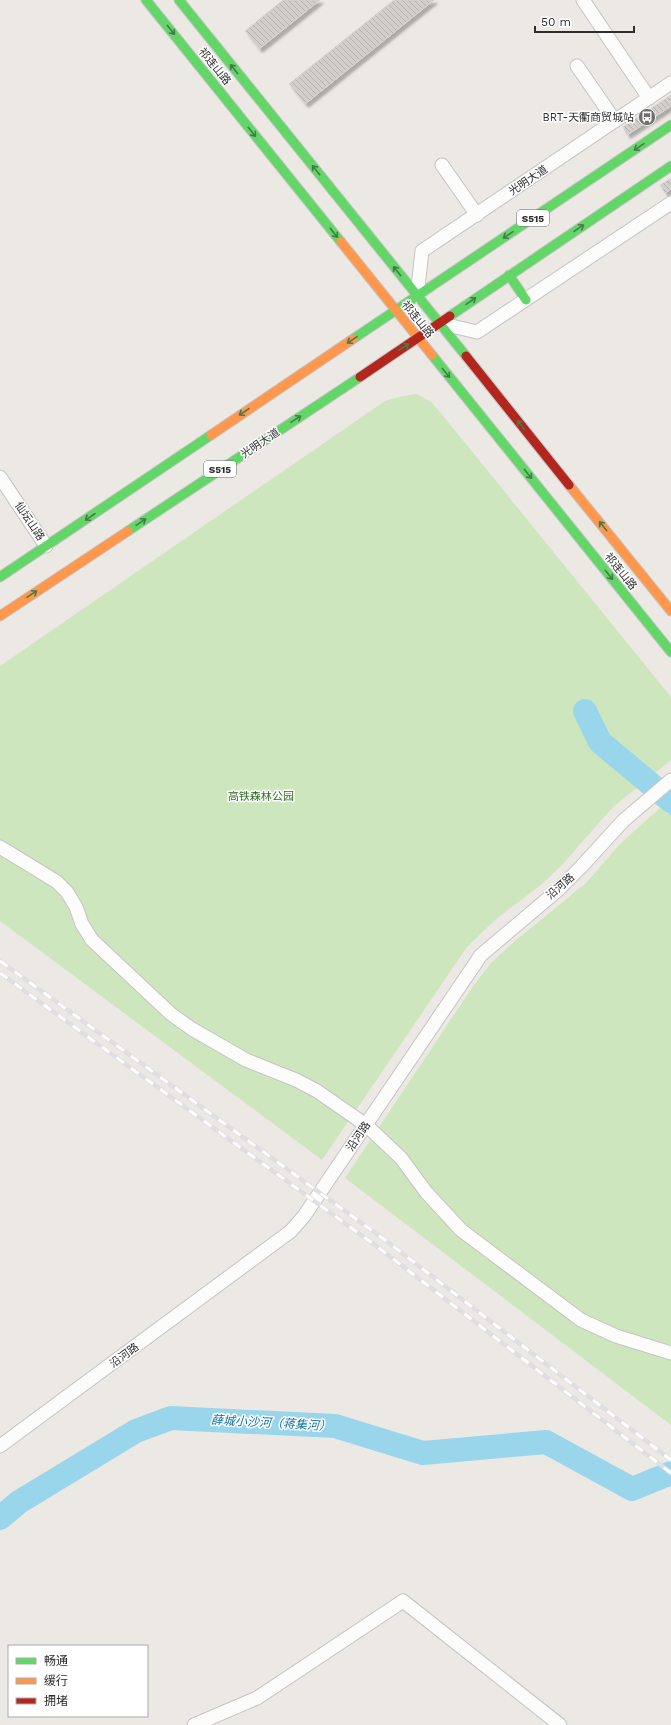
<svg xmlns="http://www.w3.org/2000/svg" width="671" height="1725" viewBox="0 0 671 1725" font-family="'Work Sans','Noto Sans SC',sans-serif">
<defs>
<pattern id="building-back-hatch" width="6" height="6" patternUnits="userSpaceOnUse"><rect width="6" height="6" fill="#d1cecb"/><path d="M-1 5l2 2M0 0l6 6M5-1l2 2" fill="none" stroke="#b4b1af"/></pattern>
<filter id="shadow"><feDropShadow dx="3.5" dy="3.5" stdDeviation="1" flood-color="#0004"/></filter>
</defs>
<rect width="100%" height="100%" fill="#ece8e4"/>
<path fill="#cee6be" d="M417,394L431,402L440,412L671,697V760L613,807L560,867L542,884L495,920L467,947L322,1160L0,921V666L385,401L403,396Z
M671,798V1425L345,1178L474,985L491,963L515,941L586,883L621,843Z"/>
<path fill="#99d6ec" d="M671,798V816L662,805Z"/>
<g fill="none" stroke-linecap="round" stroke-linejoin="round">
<path stroke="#99d6ec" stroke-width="24" d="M585,711L600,742L671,801
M0,1518L19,1502L136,1431L171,1418L335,1426L423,1453L546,1442L632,1489L671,1473"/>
</g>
<path fill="url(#building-back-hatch)" stroke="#d7d4d0" filter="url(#shadow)" d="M283,0H320L259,49L245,31Z
M394,0H434L305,104L289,84Z
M671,95V106L627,135L623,127Z
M671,178V189L665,193L660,185Z"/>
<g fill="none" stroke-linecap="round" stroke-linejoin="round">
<defs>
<path id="street" d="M583,0L649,98
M577,66L615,121
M442,165L477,215
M417,296L422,251L671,83
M439,323L477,332L671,203
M0,477L46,546
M0,847L57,882L67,892L76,907L82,924L92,940L171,1014L192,1029L246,1060L296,1080L317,1091L366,1125L401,1158L426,1192L461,1230L581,1320L616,1336L671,1353
M0,1446L291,1231L304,1216L481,955L558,890L581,867L623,821L671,780
M194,1725L257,1698L403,1601L560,1725"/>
<path id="fast" d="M146,0L341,242
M179,0L466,356
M509,275L526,300
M450,316L671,166
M353,339L671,125
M432,355L671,652
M128,531L360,377
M0,577L211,435"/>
<path id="slow" d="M341,242L432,355
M211,435L353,339
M569,485L671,611
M0,616L128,531"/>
<path id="jam" d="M466,356L569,485
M360,377L450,316"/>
</defs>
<use href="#street" stroke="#c5c4c5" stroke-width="15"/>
<use href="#fast" stroke="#c5c4c5" stroke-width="11"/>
<use href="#slow" stroke="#c5c4c5" stroke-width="11"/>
<use href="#jam" stroke="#c5c4c5" stroke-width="11"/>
<use href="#street" stroke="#fcfcfb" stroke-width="13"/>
<use href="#fast" stroke="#63d668" stroke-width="9"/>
<use href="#slow" stroke="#ff974d" stroke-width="9"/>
<use href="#jam" stroke="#b3261e" stroke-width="9"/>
<defs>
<path id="rail" d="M0,961L385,1240L671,1460
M0,973L379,1248L671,1473"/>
</defs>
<use href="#rail" stroke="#dfdfe1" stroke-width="4.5"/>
<use href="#rail" stroke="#fff" stroke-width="3" stroke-dasharray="9" stroke-linecap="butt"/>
</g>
<defs><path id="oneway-shaft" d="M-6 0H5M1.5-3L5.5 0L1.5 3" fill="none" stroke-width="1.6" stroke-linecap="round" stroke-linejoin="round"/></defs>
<g stroke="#467a48">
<use href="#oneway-shaft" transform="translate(171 30) rotate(51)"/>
<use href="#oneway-shaft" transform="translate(234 69) rotate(-129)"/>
<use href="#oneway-shaft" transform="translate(252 132) rotate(51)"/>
<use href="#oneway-shaft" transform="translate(639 147) rotate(146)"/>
<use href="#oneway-shaft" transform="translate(316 170) rotate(-129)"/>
<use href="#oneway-shaft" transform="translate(579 228) rotate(-34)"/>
<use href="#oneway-shaft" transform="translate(334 233) rotate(51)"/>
<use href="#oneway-shaft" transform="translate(508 235) rotate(146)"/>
<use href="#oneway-shaft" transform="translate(397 271) rotate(-129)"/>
<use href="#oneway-shaft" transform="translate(471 301) rotate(-35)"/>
<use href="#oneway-shaft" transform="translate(352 340) rotate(146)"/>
<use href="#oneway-shaft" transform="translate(404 347) rotate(-33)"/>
<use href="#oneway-shaft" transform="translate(446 373) rotate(51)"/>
<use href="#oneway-shaft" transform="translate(244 412) rotate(146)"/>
<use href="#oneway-shaft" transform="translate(296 419) rotate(-34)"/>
<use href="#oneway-shaft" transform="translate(521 425) rotate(-129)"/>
<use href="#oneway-shaft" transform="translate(528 474) rotate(51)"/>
<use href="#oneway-shaft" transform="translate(90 517) rotate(146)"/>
<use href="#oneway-shaft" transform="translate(141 522) rotate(-34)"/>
<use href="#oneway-shaft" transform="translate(603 526) rotate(-129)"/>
<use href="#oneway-shaft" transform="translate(609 575) rotate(51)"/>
<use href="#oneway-shaft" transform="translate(32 594) rotate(-34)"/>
</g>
<defs>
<symbol id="bus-disc" viewBox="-11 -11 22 22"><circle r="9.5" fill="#706f6e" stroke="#fff"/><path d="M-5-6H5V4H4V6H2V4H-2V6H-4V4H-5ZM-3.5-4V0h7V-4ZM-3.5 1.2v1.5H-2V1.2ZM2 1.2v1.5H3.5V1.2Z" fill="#fff"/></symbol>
</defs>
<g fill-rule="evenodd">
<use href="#bus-disc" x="637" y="107" width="20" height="20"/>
</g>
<g text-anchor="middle" stroke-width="3" stroke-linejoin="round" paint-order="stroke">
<g fill="#fff" stroke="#6d6d6d" stroke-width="1">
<rect x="517" y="210" width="32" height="16" rx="3"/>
<rect x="204" y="461" width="32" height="16" rx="3"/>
</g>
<g font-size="10" font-weight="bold" fill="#2e2e2e">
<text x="533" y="222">S515</text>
<text x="220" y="473">S515</text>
</g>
<g font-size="11" fill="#2e2e2e" stroke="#fff">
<text transform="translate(215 66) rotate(51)" y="4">祁连山路</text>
<text transform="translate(528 180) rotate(-34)" y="4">光明大道</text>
<text transform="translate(418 319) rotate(51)" y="4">祁连山路</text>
<text transform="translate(260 443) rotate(-34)" y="4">光明大道</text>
<text transform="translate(30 521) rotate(56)" y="4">仙坛山路</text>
<text transform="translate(621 571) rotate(51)" y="4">祁连山路</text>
<text transform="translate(560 886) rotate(-41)" y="4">沿河路</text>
<text transform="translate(358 1136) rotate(-56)" y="4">沿河路</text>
<text transform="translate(124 1355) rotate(-36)" y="4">沿河路</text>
</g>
<g font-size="11" fill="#2e2e2e" stroke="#fff" text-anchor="end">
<text x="634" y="121">BRT-天衢商贸城站</text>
</g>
<g font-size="11" fill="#2c6e1b" stroke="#fff">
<text x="261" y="800">高铁森林公园</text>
</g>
<g font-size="12" font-style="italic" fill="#0d6fa3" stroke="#fff">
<text transform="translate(271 1423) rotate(3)" y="4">薛城小沙河（蒋集河）</text>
</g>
</g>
<rect x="8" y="1645" width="140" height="72" fill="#ffffff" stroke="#ababab"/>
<rect x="16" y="1658" width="20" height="6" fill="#63d668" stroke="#ababab"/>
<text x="44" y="1665" font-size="12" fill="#2e2e2e">畅通</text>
<rect x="16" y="1678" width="20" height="6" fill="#ff974d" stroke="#ababab"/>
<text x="44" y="1685" font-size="12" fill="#2e2e2e">缓行</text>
<rect x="16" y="1698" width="20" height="6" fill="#b3261e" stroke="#ababab"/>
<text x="44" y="1705" font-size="12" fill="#2e2e2e">拥堵</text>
<path d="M535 26v6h99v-6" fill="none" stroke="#2e2e2e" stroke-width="2"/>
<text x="541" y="26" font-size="12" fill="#2e2e2e" stroke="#ffffff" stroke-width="3" paint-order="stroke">50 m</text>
</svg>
